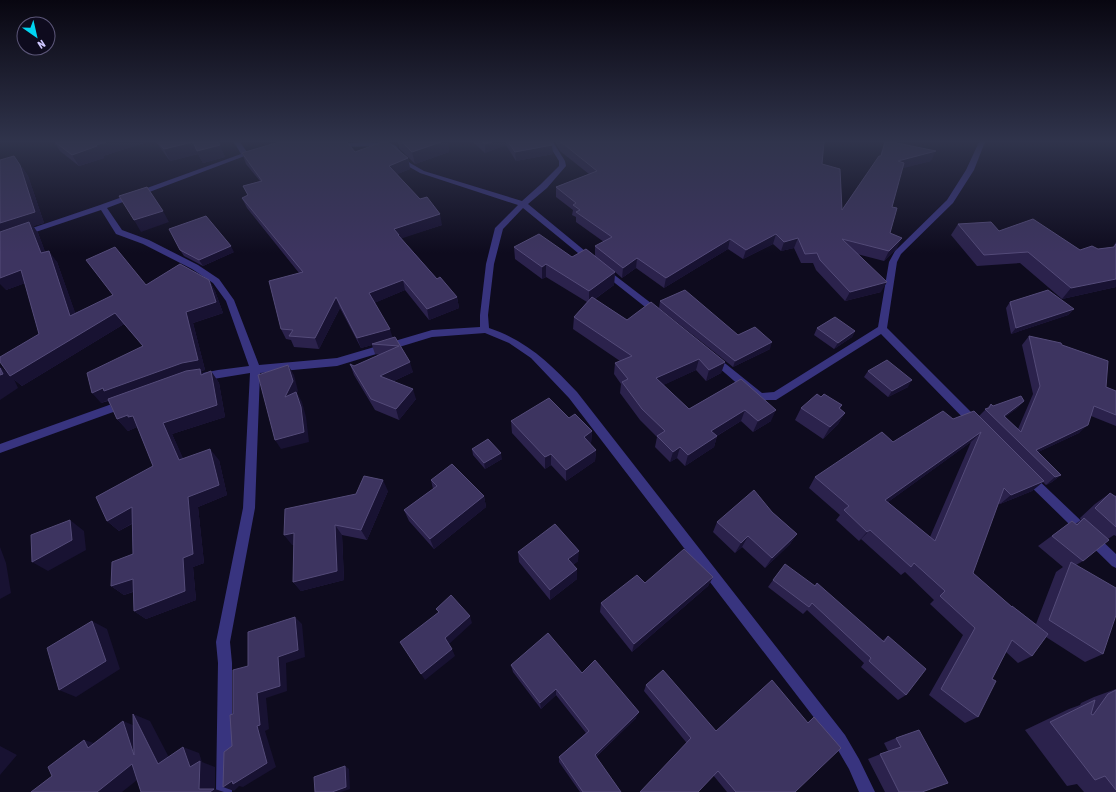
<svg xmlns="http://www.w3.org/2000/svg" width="1116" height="792" viewBox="0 0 1116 792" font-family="'Asap Condensed',sans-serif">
<rect width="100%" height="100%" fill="#0e0b1e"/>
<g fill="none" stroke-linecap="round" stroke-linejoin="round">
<path fill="#38347f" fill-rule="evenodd" d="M234,142H240L247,152L255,149L258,151L107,208L122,230L149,240L198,265L219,279L234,300L259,365L337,358L432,330L480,327V315L486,264L495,228L518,205L420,173L406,165L392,148L387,146L337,147L334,145L335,144L362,142L390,143L396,146L410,163L424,171L522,201L541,184L559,166V161L547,142H553L565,161L566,166L547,188L528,204L596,260L592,263L589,262L523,208L503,229L494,264L488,315L489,328C526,340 551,364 577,392L845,735L859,759L875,792H859L849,769L835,745L569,398L531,358L509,343L485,333L432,337L337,366L260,373L255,508L230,642L232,663V792H216L218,663L216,642L243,508L250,373L201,381L198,380L196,377L198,374L218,370L249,366L226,301L213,283L192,269L143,244L116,234L101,210L0,244V239L100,205L241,154Z
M979,142H985L974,170L953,203L901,254L897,262L887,328L979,420L980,423L979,426L975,427L971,426L881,334L776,400H756L710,360L708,358L710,356H716L762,393L774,392L878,327L889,262L895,251L947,200L966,170Z
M604,267L660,310L661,312L660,314H654L601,272L600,270L601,268Z
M123,400L127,401L128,404L127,407L0,453V444Z
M1028,472L1032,474L1116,554V568L1112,566L1024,480L1022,477L1024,474Z"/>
</g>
<path fill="#2b224c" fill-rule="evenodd" d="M54,142H147L103,156L104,158L79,166L60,151Z
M156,142H218L225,157L203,163L198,154L170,161Z
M398,142H448L449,152L415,164L399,148Z
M473,142H548L553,154L516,161L506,145L485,153Z
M555,142H825L823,143L822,164L842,210L880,156L885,142L931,161L902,168L892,207L890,233L897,248L884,261L857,254L881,292L845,301L816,270L813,263H801L794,248L781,251L773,244L743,259L728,249L664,288L636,268L622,278L615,272L614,285L595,299L627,320L725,362L721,373L706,381L696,370L663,385L689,409L741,379L771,421L753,432L741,421L717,436L714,447L685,466L677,458L670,462L655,447L657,437L640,420L620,393L621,384L614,374L615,363L620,361L573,329L574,317L587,302L546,277L542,279L515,259L514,247L572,257L595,256V246L604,242L576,222V217L572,215L573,210L556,197V187L589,174L560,151Z
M355,152L408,158L410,169L397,174L442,225L401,238L437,279L457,297L459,308L429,320L405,290L374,303L393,338L413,372L394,381L416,399L399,420L375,410L354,375L350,364L354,366L380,355L375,354L372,345L361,348L340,308L319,349L294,347L291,340L286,339L281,329L299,273L247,208L242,198L248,196L243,186L260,181L246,164L242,153Z
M22,167L28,176L44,223L33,226L38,233L45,252L57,262L75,313L146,285L209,280L215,291L223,313L193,323L205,370L201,371L203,374L211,371L219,383L225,417L172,434L183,459L219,460L227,495L198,507L204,563L193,567L196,600L146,619L134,611L133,592L124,595L111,586L133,554L132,524L119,531L107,521L153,466L138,429L137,427L128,431L117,419L108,401L101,403L143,346L124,324L22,386L10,376L39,334L25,283L6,290Z
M958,224L999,231L1080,250L1098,249L1113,247L1116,242V287L1062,299L1020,263L977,266L951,235Z
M180,250L234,252L203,266L184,256Z
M660,301L738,335L770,349L733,367L659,308Z
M1010,302L1074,309L1068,315L1011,334L1006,308Z
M817,328L855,331L852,337L834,349L814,335Z
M1029,336L1062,345L1106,387L1116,391V426L1091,416L1079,433L1038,452L1061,475L1052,482L1046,485L1043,482L1032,491L1000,504L998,503L973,573L1011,606H1012L1036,624L1056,572L1063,567L1038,546L1072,521L1075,524L1081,520L1080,518L1095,504L1110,493L1115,496L1116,495V536L1114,535L1108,539L1083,561L1076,565L1103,654L1085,662L1046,637L1032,656L1018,663L1006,652L992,679L978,717L965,723L929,695L963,635L930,604L934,600L905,572L901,575L861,539L859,541L836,520L840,515L809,488L815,477L893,442L979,416L991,404L993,406L1024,401L1016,409L1005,417L1018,429L1033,394L1022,345ZM971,442L930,537L888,502Z
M868,371L908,387L888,397L864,377Z
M821,397L842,405L840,409L845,413L838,424L823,439L795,420L801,408Z
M569,418L592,431L591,443L590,444L596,450L595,461L566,481L551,465L545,469L512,433L511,421Z
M472,449L502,459L485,469L473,455Z
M431,480L484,496L486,507L434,549L409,521L404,510L433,489Z
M388,491L367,540L342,535L344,580L301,591L293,582L294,545H292L356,494Z
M772,512L797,534L790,544L765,568L742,547L735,553L713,532L717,522Z
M518,552L578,561L573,565L577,569V579L550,600L519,562Z
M713,577L708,586L632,652L600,612L601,603L645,583Z
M773,580L882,641L888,636L906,695L898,700L861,667L864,663L807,610L803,614L768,587Z
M511,665L582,673L636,718L596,757L621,792H580L559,762V757L586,733L556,695L541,709L513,672Z
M646,685L716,731L808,722L814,717L795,792H727L644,691Z
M1116,689V792H1084L1077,784L1067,786L1025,730L1069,709L1080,705L1081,703L1094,697Z
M919,730L922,792H885L868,759L888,751L884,743L896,738Z"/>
<path fill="#181232" d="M106,142H147L103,156L104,158L79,166L72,155L96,145Z
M193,142L220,145L225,157L203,163L198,154L170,161L164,149Z
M441,142H448L449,152L415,164L412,152Z
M492,142H506V145L485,153V144Z
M552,145L553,154L516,161L515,152Z
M936,151L931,161L893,171L898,161Z
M14,156L28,176L44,223L33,226L38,233L50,264L0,237V223Z
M408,158L410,169L391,177L389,166Z
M163,211L169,222L141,232L134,220Z
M440,214L442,225L400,239L394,229Z
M776,234L773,244L743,259L746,250Z
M798,238L794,248L781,251L784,242Z
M902,238L897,248L884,261L889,251Z
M730,239L728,249L664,288L666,278Z
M231,246L234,252L203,266L199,260Z
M49,251L57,262L80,326L70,316Z
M637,258L636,268L622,278L623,268Z
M546,264V277L542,279V267Z
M21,270L31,281L6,290L0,284V278Z
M615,272L614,285L589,303V291Z
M1116,279V287L1062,299L1071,288Z
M209,280L215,291L223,313L193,323L205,370L201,371L208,380L111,399L101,403L92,393L186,312Z
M403,280L405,290L372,304L369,293Z
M887,282L881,292L845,301L850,292Z
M336,297L340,308L319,349L315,338Z
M457,297L459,308L429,320L427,309Z
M1074,309L1068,315L1011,334L1016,328Z
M115,313L124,324L22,386L10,376Z
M390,329L393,339L372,344V345L361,348L357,338Z
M855,331L852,337L834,349L838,343Z
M772,342L770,349L733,367L735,361Z
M699,359L696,370L653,390L656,378Z
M410,362L413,372L383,386L380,376Z
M725,362L721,373L706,381L709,370Z
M288,365L294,375L298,391L297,393L302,402L306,417L309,442L281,449L275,440L285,397Z
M0,366L14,379L18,388L0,400Z
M211,371L219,383L225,417L172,434L189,471L179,460L163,423Z
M912,380L908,387L888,397L892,391Z
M413,389L416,399L399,420L396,409Z
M1024,401L1016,409L998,422L1004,416Z
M745,410L741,421L708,441L711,431Z
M776,410L771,421L753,432L758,421Z
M845,413L838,424L823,439L830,427Z
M128,415L133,416L138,429L137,427L128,431L117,419Z
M1088,425L1079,433L1032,455L1036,450Z
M592,431L591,443L583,449L584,437Z
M981,432L971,442L877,510L885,500Z
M717,436L714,447L685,466L688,455Z
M680,447L677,458L670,462L673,452Z
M210,449L219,460L227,495L198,507L204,563L193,567L196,600L146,619L134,611L183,558L188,497Z
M596,450L595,461L566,481V470Z
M501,453L502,459L485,469L484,463Z
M551,454V465L545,469V457Z
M1061,475L1052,482L1046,485L1055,477Z
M383,480L388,491L367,540L361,530Z
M1044,481L1032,491L1000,504L1011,495Z
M484,496L486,507L434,549L430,539Z
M132,507L143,517L119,531L107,521Z
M70,520L84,531L86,550L48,571L32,562Z
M335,525L342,535L344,580L301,591L293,582Z
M870,530L859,541L867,532Z
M294,533L301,543L292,545L284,535Z
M797,534L790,544L765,568L772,558Z
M748,536L742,547L735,553L741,543Z
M0,547L6,563L11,593L0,599Z
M579,551L578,561L568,569V559Z
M577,569V579L550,600V590Z
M713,577L708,586L632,652L634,644Z
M133,579L145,587L124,595L111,586Z
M470,616L472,623L448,645L445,638Z
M295,617L302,624L305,657L286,663L287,691L266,698L269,729L265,731L276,767L243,787L239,786L234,791L223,787L257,693L278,657Z
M92,621L107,629L120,669L76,697L59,690Z
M452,649L455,656L425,680L421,674Z
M556,689V695L541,709L540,703Z
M639,712L636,718L593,759L595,755Z
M133,714L150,721L175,769L134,755L123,721L140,728Z
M84,740L104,746L88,748Z
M0,746L17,755L0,775Z
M183,747L199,753L202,762L215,767V789L224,792H210L199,789L190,767Z
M132,764L151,769L122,792H97Z
M345,766L349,769L350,789L341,792H332Z"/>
<path fill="#3d3460" stroke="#544b79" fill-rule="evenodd" d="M55,142H106L96,145L97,146L72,155Z
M158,142H218L220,145L197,151L193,142L164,149Z
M279,142H347L355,152L382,142H388L408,158L389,166L420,199L427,197L440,214L394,229L399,235H398L437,279L440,277L457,297L427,309L403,280L369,293L390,329L357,338L336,297L315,338L289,336L293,330L281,329L269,281L303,272L242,198L248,195L243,186L262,181L242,153Z
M402,142H441L412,152Z
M482,142H492L485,144Z
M508,142H548L552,145L515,152Z
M561,142H824L822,164L840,169L842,210L879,156H881L885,142H892L936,151L898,161L904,163L892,207L897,208L890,233L902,238L889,251L842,239L887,282L850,292L820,260L817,253L805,254L798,238L784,242L776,234L746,250L730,239L666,278L637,258L623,268L595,246L612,237L576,212L580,210L573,205L576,203L556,187L597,171Z
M14,156L20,165L35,212L0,223V160Z
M147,187L163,211L134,220L119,196Z
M206,216L231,246L199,260L180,250L169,229Z
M1033,219L1080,250L1092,246L1098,249L1114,247L1116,244V279L1071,288L1028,252L984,255L958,224L991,222L999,231Z
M29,222L41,253L49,251L70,316L113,295L86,260L115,247L146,285L180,264L209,280L216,302L186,312L198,360L182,363L104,391L103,388L92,393L87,373L143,346L115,313L10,376L0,362V357L39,334L21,270L0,278V232Z
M539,234L572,257L586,249L615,272L589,291L546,264L542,267L514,247Z
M685,290L738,335L755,327L772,342L735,361L660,301Z
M1048,290L1074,309L1016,328L1010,302Z
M592,297L627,320L651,302L725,362L709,370L699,359L656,378L689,409L741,379L776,410L758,421L745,410L711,431L717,436L688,455L680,447L673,452L657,436L665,431L642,409L622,382L628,379L615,363L632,356L574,317Z
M835,317L855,331L838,343L817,328Z
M1029,336L1061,343L1062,345L1108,361L1106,387L1116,391V415L1094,406L1088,425L1036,450L1061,475L1055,477L985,409L989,408L991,404L993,406L1021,396L1024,401L1004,416L1021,432L1040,386Z
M395,337L410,362L380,376L413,389L396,409L371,399L350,364L354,366L399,346L372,344Z
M887,360L912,380L892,391L868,371Z
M288,365L293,381L285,397L296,392L301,407L304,432L275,440L258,375Z
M0,368L3,374L0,375Z
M200,369L201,375L211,371L217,405L163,423L179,460L210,449L219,485L188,497L193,554L183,558L185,591L134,611L133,579L111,586L112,562L133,554L132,507L107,521L96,497L153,466L133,416L128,417V415L117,419L108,399L186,371Z
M817,394L821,397L824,394L842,405L839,408L845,413L830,427L801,408Z
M549,398L569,418L575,414L592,431L584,437L596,450L566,470L551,454L545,457L511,421Z
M943,411L953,419L974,411L1044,481L1011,495L1004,488L973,573L1012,607V606L1048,634L1032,656L1012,640L992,679L996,681L978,717L941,689L975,628L940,596L945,591L914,563L911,567L870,530L867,532L844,510L849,506L815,477L882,432L893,442ZM981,432L935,541L885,500Z
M488,439L501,453L484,463L472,449Z
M452,464L484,496L430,539L404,510L437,486L431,480Z
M364,476L383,480L361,530L335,525L337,571L293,582L294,533L284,535L285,509L356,494Z
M754,490L772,512L797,534L772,558L748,536L741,543L717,522Z
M1110,493L1116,497V527L1095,508Z
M1084,518L1109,540L1083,561L1052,536L1072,521L1077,525Z
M70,520L72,540L32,562L31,535Z
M555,524L579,551L568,559L577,569L550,590L518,552Z
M684,549L713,577L634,644L601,603L637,575L645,583Z
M1071,562L1116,588V615L1103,654L1049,620Z
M785,564L815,586L817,583L884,642L888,636L926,669L906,695L869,661L871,658L812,603L809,607L773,580Z
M451,595L470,616L445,638L452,649L421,674L400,642L439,612L436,609Z
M295,617L298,650L278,657L280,686L257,693L260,725L257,726L267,763L233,784L232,781L223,787L224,752L232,746L230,715L233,714V670L248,666V632Z
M92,621L106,661L59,690L47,648Z
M548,633L582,673L595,660L639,712L595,755L621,792H583L559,757L589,731L556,689L540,703L511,665Z
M663,670L716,731L772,680L808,723L814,717L841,748L795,792H736L718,771L698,792H640L691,738L646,685Z
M1116,690V790L1105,776L1095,780L1050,722L1095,700L1091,714L1093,715L1108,694Z
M133,714L158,764L183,747L190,767L200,761L199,789H214L210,792H141L132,764L97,792H31L52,776L48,767L84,740L88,748L123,721L134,755Z
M919,730L948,783L922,792H899L880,754L901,747L896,738Z
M345,766L346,787L332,792H315L314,777Z"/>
<linearGradient id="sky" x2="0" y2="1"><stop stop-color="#080610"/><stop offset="0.56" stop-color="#30344c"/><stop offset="1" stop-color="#30344c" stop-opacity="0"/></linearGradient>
<rect width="1116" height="253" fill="url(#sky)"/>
<g transform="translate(36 36) rotate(146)"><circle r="19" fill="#0e0b1e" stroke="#5b5678"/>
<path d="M0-3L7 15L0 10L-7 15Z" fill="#00d5f2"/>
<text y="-6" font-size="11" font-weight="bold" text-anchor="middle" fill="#cfc7ff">N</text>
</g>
</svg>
